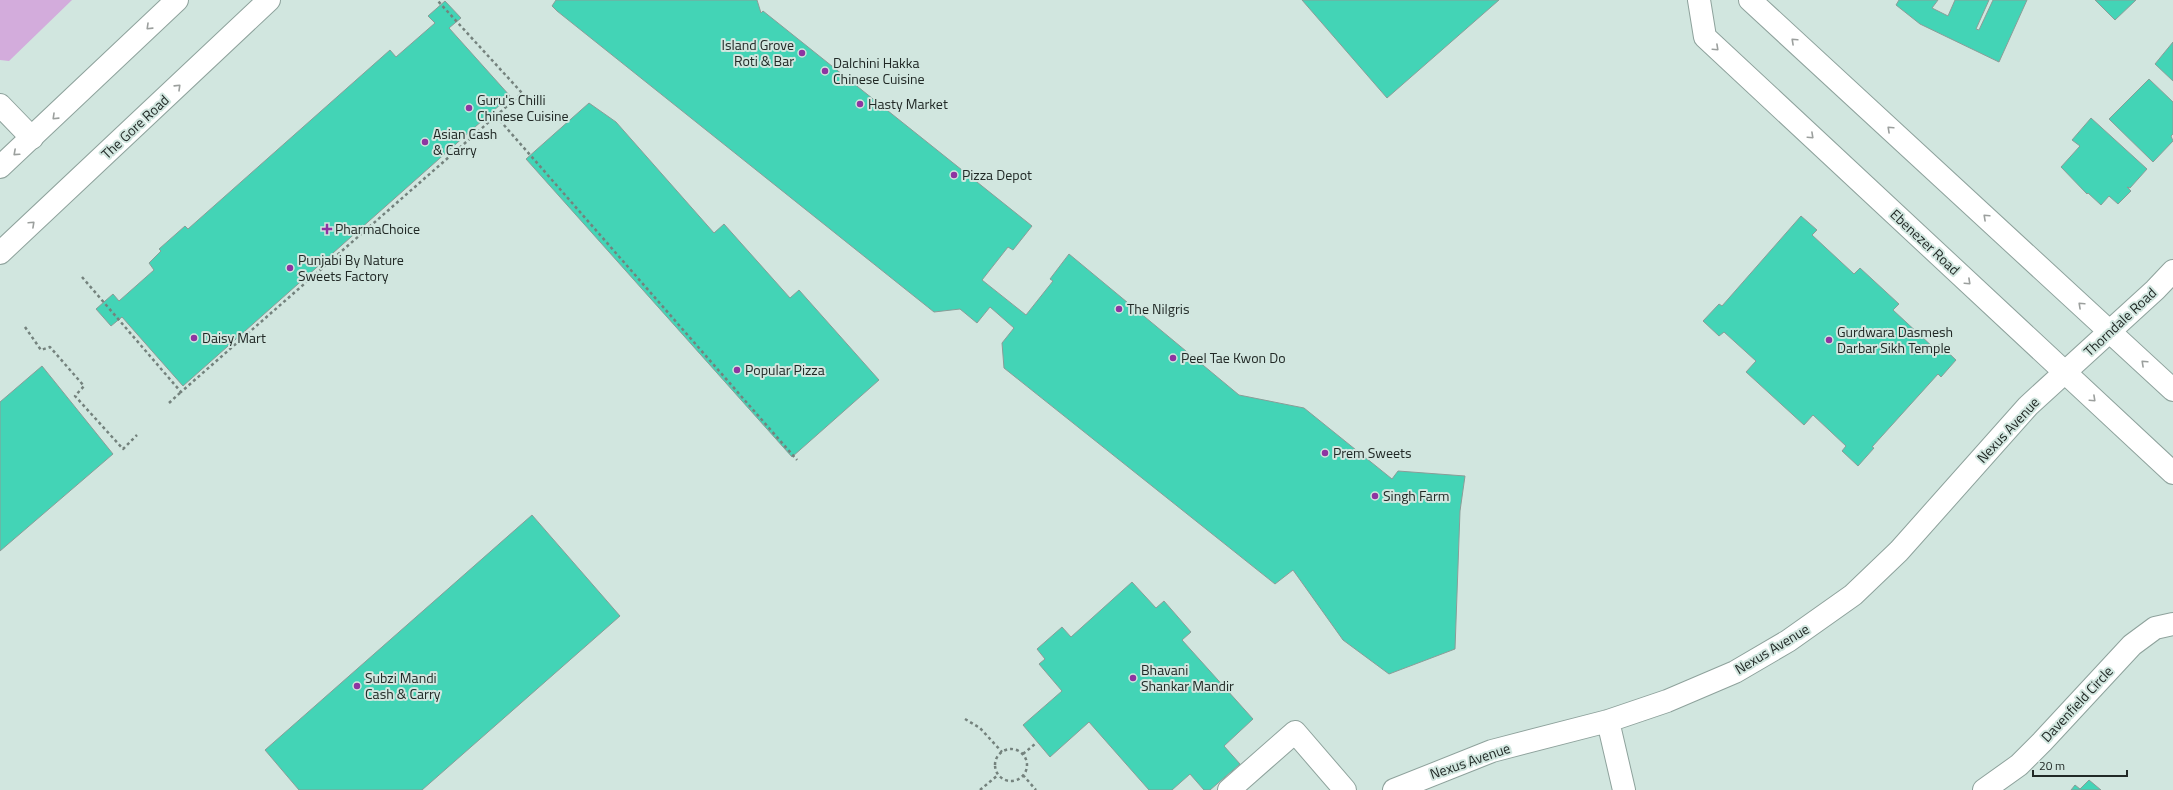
<svg xmlns="http://www.w3.org/2000/svg" width="2173" height="790" viewBox="0 0 2173 790" font-family="'Titillium Web',sans-serif">
<rect width="100%" height="100%" fill="#d1e6df"/>
<path fill="#d3acdc" d="M0,0H72L9,61L0,60Z"/>
<path fill="#43d4b6" stroke="#8a9d98" d="M556,0H757L761,13L763,11L1032,226L1013,250L1008,247L982,280L1026,315L1053,281L1050,279L1069,254L1239,395L1304,408L1392,479L1398,471L1465,476L1460,511L1455,649L1389,674L1343,640L1293,570L1275,584L1004,368L1002,343L1014,328L990,307L977,323L960,309L934,312L557,11L552,6Z
M1302,0H1499L1387,98Z
M1899,0H1938L1932,8L1948,16L1955,0H1989L1976,29L1979,30L1993,0H2027L1999,62L1920,24L1896,5Z
M2095,0H2136L2115,20Z
M445,1L461,18L449,28L510,96L183,386L122,317L111,326L96,309L113,294L119,301L154,270L149,263L161,251L159,249L185,226L188,229L390,50L396,57L435,23L428,16Z
M2173,42V81L2155,64Z
M2149,79L2173,102V134L2171,136L2173,141L2153,162L2109,119Z
M589,103L616,122L714,233L724,224L790,298L799,290L879,380L792,457L526,159Z
M2091,118L2147,169L2130,188L2127,187L2131,191L2118,204L2109,196L2101,205L2088,193L2087,194L2061,167L2080,146L2072,140Z
M1801,216L1817,230L1812,235L1854,274L1860,268L1899,304L1893,310L1935,349L1939,344L1956,360L1941,377L1938,374L1872,447L1874,448L1858,466L1842,451L1846,446L1813,415L1804,425L1746,372L1756,361L1724,332L1719,336L1703,321L1719,304L1722,306Z
M42,366L113,454L0,551V402Z
M532,515L620,616L422,790H299L265,750Z
M1132,582L1156,608L1164,601L1191,632L1182,640L1253,719L1224,746L1240,764L1210,790H1204L1190,774L1172,790H1149L1089,722L1050,757L1023,725L1062,691L1039,664L1045,659L1037,649L1062,627L1071,637Z
M2089,780L2101,790H2071L2075,785L2080,789Z"/>
<g fill="none" stroke-linecap="round" stroke-linejoin="round">
<defs>
<path id="minor" d="M0,105L32,138
M1608,721L1624,790
M1229,790L1295,732L1345,790
M1394,790L1492,751L1608,721L1667,701L1735,672L1788,641L1853,595L1899,551L2028,406L2155,290L2173,271
M1984,790L2019,765L2042,742L2132,645L2155,628L2173,624"/>
<path id="major" d="M1699,0L1705,37L2173,473
M1750,0L2173,390
M0,167L177,0
M0,253L269,0"/>
</defs>
<use href="#minor" stroke="#8ea29c" stroke-width="24"/>
<use href="#major" stroke="#8ea29c" stroke-width="24"/>
<path stroke="#74827d" stroke-width="2.5" stroke-dasharray="3 3" stroke-linecap="butt" d="M496,116L797,460
M82,277L181,392L522,93L437,0
M25,327L41,350L50,347L84,386L75,396L123,449L137,435
M169,403L181,392
M965,719L980,728L1002,752
M995 765a16 16 0 1 1 32 0a16 16 0 1 1-32 0Z
M1023,754L1035,744
M1023,775L1036,790
M980,790L998,775"/>
<use href="#minor" stroke="#fff" stroke-width="22"/>
<use href="#major" stroke="#fff" stroke-width="22"/>
</g>
<defs><path id="oneway-chevron" d="M-2-3.5L2.5 0L-2 3.5" fill="none" stroke-width="1.6" stroke-linecap="round" stroke-linejoin="round"/></defs>
<g stroke="#9b9f9d">
<use href="#oneway-chevron" transform="translate(149 27) rotate(136)"/>
<use href="#oneway-chevron" transform="translate(1794 41) rotate(-137)"/>
<use href="#oneway-chevron" transform="translate(1716 48) rotate(43)"/>
<use href="#oneway-chevron" transform="translate(178 87) rotate(-44)"/>
<use href="#oneway-chevron" transform="translate(55 117) rotate(136)"/>
<use href="#oneway-chevron" transform="translate(1890 129) rotate(-137)"/>
<use href="#oneway-chevron" transform="translate(1811 136) rotate(43)"/>
<use href="#oneway-chevron" transform="translate(16 153) rotate(138)"/>
<use href="#oneway-chevron" transform="translate(1986 217) rotate(-137)"/>
<use href="#oneway-chevron" transform="translate(32 224) rotate(-43)"/>
<use href="#oneway-chevron" transform="translate(1968 282) rotate(43)"/>
<use href="#oneway-chevron" transform="translate(2081 305) rotate(-137)"/>
<use href="#oneway-chevron" transform="translate(2144 363) rotate(-137)"/>
<use href="#oneway-chevron" transform="translate(2093 399) rotate(43)"/>
</g>
<g fill="#8e35a1" stroke="#d1e6df" stroke-width="1.5">
<circle cx="802" cy="53" r="4"/>
<circle cx="825" cy="71" r="4"/>
<circle cx="860" cy="104" r="4"/>
<circle cx="469" cy="108" r="4"/>
<circle cx="425" cy="142" r="4"/>
<circle cx="954" cy="175" r="4"/>
<path d="M325 223h4v4h4v4h-4v4h-4v-4h-4v-4h4z"/>
<circle cx="290" cy="268" r="4"/>
<circle cx="1119" cy="309" r="4"/>
<circle cx="194" cy="338" r="4"/>
<circle cx="1829" cy="340" r="4"/>
<circle cx="1173" cy="358" r="4"/>
<circle cx="737" cy="370" r="4"/>
<circle cx="1325" cy="453" r="4"/>
<circle cx="1375" cy="496" r="4"/>
<circle cx="1133" cy="678" r="4"/>
<circle cx="357" cy="686" r="4"/>
</g>
<g text-anchor="middle" stroke-width="4" stroke-linejoin="round" paint-order="stroke">
<g font-size="14" fill="#212926" stroke="#d1e6df" text-anchor="start">
<text x="794" y="50" text-anchor="end">Island Grove<tspan x="794" dy="16">Roti &amp; Bar</tspan></text>
<text x="833" y="68">Dalchini Hakka<tspan x="833" dy="16">Chinese Cuisine</tspan></text>
<text x="477" y="105">Guru's Chilli<tspan x="477" dy="16">Chinese Cuisine</tspan></text>
<text x="868" y="109">Hasty Market</text>
<text x="433" y="139">Asian Cash<tspan x="433" dy="16">&amp; Carry</tspan></text>
<text x="962" y="180">Pizza Depot</text>
<text x="335" y="234">PharmaChoice</text>
<text x="298" y="265">Punjabi By Nature<tspan x="298" dy="16">Sweets Factory</tspan></text>
<text x="1127" y="314">The Nilgris</text>
<text x="1837" y="337">Gurdwara Dasmesh<tspan x="1837" dy="16">Darbar Sikh Temple</tspan></text>
<text x="202" y="343">Daisy Mart</text>
<text x="1181" y="363">Peel Tae Kwon Do</text>
<text x="745" y="375">Popular Pizza</text>
<text x="1333" y="458">Prem Sweets</text>
<text x="1383" y="501">Singh Farm</text>
<text x="1141" y="675">Bhavani<tspan x="1141" dy="16">Shankar Mandir</tspan></text>
<text x="365" y="683">Subzi Mandi<tspan x="365" dy="16">Cash &amp; Carry</tspan></text>
</g>
<g font-size="14" fill="#212926" stroke="#d1e6df">
<text transform="translate(135 127) rotate(-43)" y="5">The Gore Road</text>
<text transform="translate(1925 242) rotate(43)" y="5">Ebenezer Road</text>
<text transform="translate(2120 322) rotate(-43)" y="5">Thorndale Road</text>
<text transform="translate(2008 430) rotate(-47)" y="5">Nexus Avenue</text>
<text transform="translate(1772 649) rotate(-31)" y="5">Nexus Avenue</text>
<text transform="translate(2077 704) rotate(-47)" y="5">Davenfield Circle</text>
<text transform="translate(1470 761) rotate(-19)" y="5">Nexus Avenue</text>
</g>
</g>
<path d="M2033 770v6h94v-6" fill="none" stroke="#212926" stroke-width="2"/>
<text x="2039" y="770" font-size="12" fill="#212926" stroke="#d1e6df" stroke-width="3" paint-order="stroke">20 m</text>
</svg>
